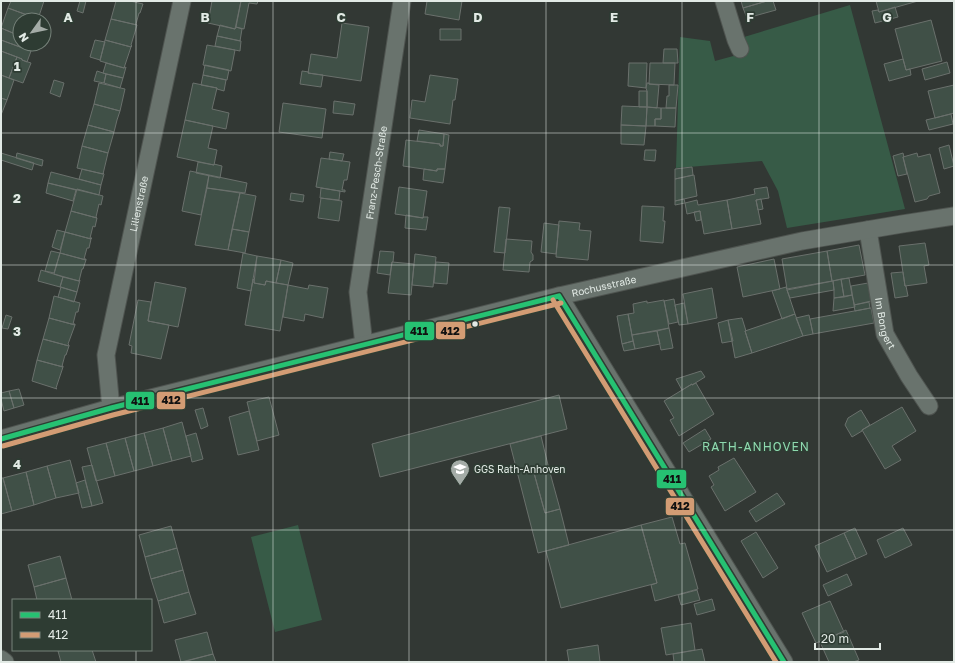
<svg xmlns="http://www.w3.org/2000/svg" width="955" height="663" viewBox="0 0 955 663" font-family="'Golos Text',sans-serif">
<rect width="100%" height="100%" fill="#323834"/>
<path fill="#375b47" d="M850,5L905,209L787,228L778,191L762,161L676,168L680,37L710,41L715,61L748,52L744,37Z
M298,525L322,620L275,632L251,537Z"/>
<path fill="#405047" stroke="#6a706c" d="M11,1H44L38,19L8,8Z
M80,1H86L83,13L77,11Z
M116,1H130L143,4L140,13H139L136,24L137,25L111,19Z
M212,1H241L235,29L208,23Z
M241,1H258L257,4L249,3L244,29L236,27Z
M427,1H462L459,20L425,14Z
M741,1H767L743,8Z
M767,1H773L776,10L747,18L743,8Z
M876,1H918L879,12Z
M895,7L898,17L875,23L872,11L878,10L879,12Z
M8,8L38,19L37,20H20V36L1,28Z
M111,19L137,25L131,45L132,46L131,47L105,40Z
M931,20L942,61L906,70L895,29Z
M342,23L369,27L361,81L308,73L311,54L337,58Z
M220,25L235,29L236,27L242,29L240,41L217,36Z
M1,28L20,36V44H33L31,51L1,40Z
M440,29H461V40H440Z
M217,36L241,41L240,51L215,46Z
M1,40L31,51L27,62L22,60V59L1,51Z
M95,40L105,42L100,60L90,57Z
M105,40L131,47L124,68L100,61Z
M207,45L235,50L231,71L203,65Z
M664,49H677L678,63H663Z
M1,51L17,57L9,78L1,75Z
M17,57L22,59V60L31,63L23,83L9,78Z
M903,59L906,70L910,69L911,75L889,81L884,64Z
M947,62L950,73L925,80L922,69Z
M106,63L124,68L126,67L123,78L103,73Z
M629,63H647L646,88L628,86Z
M650,63H675L674,85L649,84Z
M205,65L229,70L227,80L203,75Z
M97,71L106,74L104,83L94,81Z
M302,71L309,72L308,73L323,75L321,87L300,84Z
M106,74L123,78L120,88L104,83Z
M1,75L14,80L7,100L1,98Z
M203,75L226,80L224,91L217,89V88L201,85Z
M430,75L458,79L455,100H453L450,124L410,118L412,100L425,102Z
M54,80L64,83L60,97L50,93Z
M99,83L125,89L120,111L94,104Z
M193,83L217,88L212,109L229,113L226,129L185,120Z
M647,83H649V84L659,85L657,108L647,107V91L646,88Z
M669,85H678L676,108H666L667,96H669Z
M954,85V113L935,118L928,91Z
M639,91H647V107H639Z
M1,98L7,100L1,115Z
M334,101L355,104L353,115L333,113Z
M283,103L326,109L322,138L279,132Z
M94,104L120,111L117,120L114,132L88,125Z
M622,106L647,107L646,126L621,125Z
M647,107L661,108V119H655V126H646Z
M661,108H676L675,127L655,126V119H661Z
M951,114L953,124L929,130L926,120Z
M185,120L213,126L208,148L217,150L214,165L177,157Z
M88,125L114,132L108,153L82,146Z
M621,125L646,126L644,145L621,144Z
M419,130L444,134L443,146H440V144L417,141Z
M444,134L449,135L445,169H437V171L403,166L406,140L440,144V146H443Z
M949,145L954,166L944,169L939,148Z
M82,146L108,153L103,174L77,168Z
M645,150H656L655,161L644,160Z
M330,152L344,154L342,161L329,159Z
M1,153L34,163L32,170L1,160Z
M17,153L43,160L42,166L16,158Z
M903,153L904,157H903L907,174L898,176L893,156Z
M917,153L918,157L930,154L940,193L929,196L927,199L915,202L903,157Z
M321,158L350,162L347,180H344L342,190H345V192L316,187Z
M198,162L214,165V164L222,166L220,178L196,173Z
M692,167L693,175L675,179V169Z
M82,169L103,174V173L104,174L101,185L79,179Z
M424,169L437,171V169H445L443,183L423,180Z
M190,171L209,175L201,215L182,211Z
M51,172L101,185L99,195L48,183Z
M209,175L247,183L245,193L207,188Z
M694,175L697,196L675,201V179Z
M48,183L76,190L73,201L46,193Z
M399,187L427,191L423,218L395,214Z
M767,187L769,198L756,200L761,224L732,229L727,200L755,194L754,189Z
M207,188L240,193L228,250L195,245Z
M321,188L340,191L339,200L320,198Z
M77,189L103,196L101,205L99,204L96,217L97,218L71,211Z
M240,193L256,196L249,232L232,229Z
M291,193L304,195L303,202L290,200Z
M321,198L342,201L339,221L318,218Z
M684,199L685,203L675,205V201Z
M761,199L763,209L758,210L756,200Z
M697,200L698,205L727,200L732,229L704,234L700,211L687,214L685,203Z
M642,206L664,207L663,221H665L663,243L640,241Z
M499,207L510,208L505,253L494,252Z
M71,211L97,218L95,227L93,226L90,238H92L91,239L65,232Z
M700,211L701,220L696,221L694,212Z
M406,215L423,218V217H428L426,230L405,228Z
M559,221L580,223L579,230L591,231L588,260L556,257Z
M544,223L559,225L556,254L541,252Z
M232,229L249,232L245,253L228,250Z
M57,230L65,232L60,250L52,247Z
M65,232L91,239L89,248H87L84,259H86V260L60,253Z
M506,239L532,241L531,252L533,255V260L530,262L529,272L503,270Z
M925,243L929,265L924,266L927,283L905,286L899,246Z
M859,245L865,275L832,281L827,251Z
M51,251L60,253L54,273L45,271Z
M380,251L394,252L393,262H392L390,275L377,273Z
M827,251L832,281L787,289L782,259Z
M60,253L86,260L83,269H82L79,281L54,274Z
M243,253L257,256L251,291L237,288Z
M415,254L436,257L433,287L412,285Z
M257,256L281,260L276,283L266,281L265,285L254,283Z
M774,259L780,289L743,297L737,267Z
M281,260L293,263L288,285L276,283Z
M392,262L414,264L411,295L388,293Z
M436,262L449,263L447,284L434,283Z
M41,270L63,277L60,287L38,281Z
M903,272L905,286H906L908,296L895,298L891,273Z
M63,277L79,281V280H80L77,292L60,287Z
M849,278L852,295L844,297L841,279Z
M253,279L254,280V283L265,285L266,281L288,285L280,331L245,325Z
M841,279L844,297L834,298V290L833,281Z
M833,281L834,290L790,298L787,290Z
M155,282L186,288L178,327L148,321Z
M868,283L871,301L854,305L851,286Z
M288,285L308,289L309,285L328,288L323,318L305,314L304,321L283,317Z
M61,287L77,292L74,302L58,297Z
M786,287L795,314L782,319L772,291Z
M712,288L717,318L688,324L683,294Z
M852,295L855,307L833,311L834,298Z
M54,296L80,303L78,312H76L73,324H75V325L49,318Z
M674,299L678,322L669,324L664,301Z
M138,300L151,302L148,321L169,325L161,359L131,353L132,346L129,345Z
M664,300L669,328L632,335L628,314L634,313L633,304L647,301V303Z
M869,302L870,308L855,311L854,305Z
M684,303L688,324L679,325L675,305Z
M871,308L874,323L813,334L810,319Z
M628,314L633,341L622,344L617,316Z
M795,314L803,336L752,353L745,331Z
M6,315L12,317L8,329L2,328Z
M809,315L813,334L803,336L796,318Z
M49,318L75,325L68,344L69,345V346L43,339Z
M742,318L746,331H745L752,353L735,358L728,320Z
M728,320L733,341L722,343L718,323Z
M669,328L673,348L661,350L657,331Z
M657,331L660,344L635,349L632,335Z
M43,339L69,346L66,355H65L62,366H63V367L37,360Z
M633,341L635,349L624,351L622,344Z
M37,360L63,367L56,388L57,389L32,381Z
M701,371L705,377L692,385V384L682,390L676,379Z
M696,383L714,414L679,436L670,420L674,418L664,401L692,384V385Z
M19,389L24,405L14,408L9,391Z
M9,391L14,408L4,411L1,399V393Z
M559,395L567,429L380,477L372,444Z
M269,397L279,435L257,441L247,402Z
M902,407L916,431L892,446L901,460L885,469L862,430Z
M203,408L208,426L201,429L195,410Z
M861,410L870,425L862,430V431L852,437L845,425L848,418Z
M249,411L259,450L238,455L229,417Z
M182,422L191,456L172,461L163,428Z
M163,428L172,461L153,466L144,433Z
M705,429L711,439L689,452L683,443Z
M144,433L153,466L134,471L125,438Z
M196,433L203,459L192,462L186,436Z
M541,436L549,469L534,473L545,513L560,509L569,545L538,553L510,444Z
M125,438L134,471L115,476L106,443Z
M106,443L115,476L96,481L87,448Z
M734,458L756,492L725,511L711,487L714,485L709,476L719,470L718,467Z
M70,460L79,493L56,498L47,466Z
M92,465L103,503L92,506L82,467Z
M47,466L56,498L34,505L26,472Z
M549,469L560,509L545,513L534,473Z
M26,472L34,505L12,511L3,478Z
M1,478H3L12,511L1,514Z
M85,480L92,506L82,508L76,483Z
M777,493L785,504L756,522L749,511Z
M672,517L680,544L685,543L698,589L655,601L651,585L657,583L641,525Z
M641,525L657,583L561,608L546,551Z
M171,526L177,548L145,557L139,535Z
M855,528L867,554L856,559L844,533Z
M903,528L912,545L885,558L877,540Z
M756,532L778,568L763,578L741,541Z
M844,533L856,559L827,572L815,546Z
M177,548L183,570L151,579L145,557Z
M60,556L66,578L34,587L28,565Z
M183,570L189,592L158,601L151,579Z
M847,574L852,585L828,596L823,585Z
M66,578L72,600H37L34,587Z
M697,590L700,600L681,605L678,595Z
M189,592L196,614L164,623L158,601Z
M712,599L715,610L697,615L694,604Z
M830,601L844,632L816,643L802,613Z
M691,623L695,650L666,655L661,628Z
M846,630L859,660L853,662H829L820,642Z
M207,632L213,654L181,662L175,640Z
M598,645L600,662H569L567,650Z
M702,649L705,662H674L673,654Z
M63,650H92L96,662H61L58,651Z
M213,654L216,662H183Z"/>
<g fill="none" stroke-linecap="round" stroke-linejoin="round">
<defs>
<g id="minor">
<path d="M724,1L736,40L740,49"/>
<path id="s1" d="M868,230L885,334L909,376L929,406"/>
<path d="M559,296L784,662"/>
<path id="s2" d="M364,345L358,292L402,1"/>
<path id="s3" d="M111,408L106,355L182,1"/>
<path id="s4" d="M1,439L111,408L559,296L802,241L902,224L954,216"/>
<path d="M1,659L5,662"/>
</g>
</defs>
<use href="#minor" stroke="#4f5450" stroke-width="19"/>
<use href="#minor" stroke="#69736d" stroke-width="17"/>
<defs>
<path id="bus-1" d="M559,296L784,662
M1,439L111,408L559,296"/>
<path id="bus-2" d="M553,300L776,662
M3,446L113,415L561,303"/>
</defs>
<use href="#bus-1" stroke="#2e3c33" stroke-width="8"/>
<use href="#bus-2" stroke="#2e3c33" stroke-width="8"/>
<use href="#bus-1" stroke="#26c172" stroke-width="5"/>
<use href="#bus-2" stroke="#d39c74" stroke-width="5"/>
</g>
<path fill="none" stroke="#e2eae5" stroke-width="1" stroke-opacity="0.55" d="M136,1V600M273,1V662M409,1V662M546,1V662M682,1V662M819,1V662M1,133H954M1,265H954M1,398H954M1,530H954M136,650V662"/>
<defs>
<symbol id="school-pin" viewBox="-11 -11 22 30"><path d="M0 17L-7.5 6A9.5 9.5 0 1 1 7.5 6Z" fill="#a4aca7" stroke="#2e3c33"/><path d="M0-5L7-2L0 1L-7-2ZM-4 1L0 2.5L4 1V4Q0 6-4 4Z" fill="#fff"/></symbol>
</defs>
<g fill-rule="evenodd">
<use href="#school-pin" x="449" y="458" width="22" height="30"/>
</g>
<circle fill="#e2eae5" stroke="#2e3c33" stroke-width="1.5" cx="475" cy="324" r="3.5"/>
<g text-anchor="middle" stroke-width="3.5" stroke-linejoin="round" paint-order="stroke">
<g font-size="10" fill="#e2eae5" stroke="#2e3c33">
<text dy="4" stroke="none"><textPath href="#s2" startOffset="174">Franz-Pesch-Straße</textPath></text>
<text dy="4" stroke="none"><textPath href="#s3" startOffset="208">Lilienstraße</textPath></text>
<text dy="4" stroke="none"><textPath href="#s4" startOffset="622">Rochusstraße</textPath></text>
<text dy="4" stroke="none"><textPath href="#s1" startOffset="95">Im Bongert</textPath></text>
</g>
<g font-size="10" fill="#e2eae5" stroke="#2e3c33" text-anchor="start">
<text x="474" y="473">GGS Rath-Anhoven</text>
</g>
<g font-size="12" letter-spacing="1" fill="#8ddaae" stroke="#2e3c33">
<text x="756" y="451">RATH-ANHOVEN</text>
</g>
</g>
<g font-size="13" text-anchor="middle" font-weight="bold" fill="#e2eae5" stroke="#2e3c33" stroke-width="3.5" stroke-linejoin="round" paint-order="stroke">
<text x="68" y="22">A</text>
<text x="205" y="22">B</text>
<text x="341" y="22">C</text>
<text x="478" y="22">D</text>
<text x="614" y="22">E</text>
<text x="750" y="22">F</text>
<text x="887" y="22">G</text>
<text x="17" y="71">1</text>
<text x="17" y="203">2</text>
<text x="17" y="336">3</text>
<text x="17" y="469">4</text>
</g>
<g stroke="#2e3c33" stroke-width="1.5">
<rect x="435" y="321" width="31" height="19" rx="4" fill="#d39c74"/>
<rect x="404" y="321" width="31" height="20" rx="4" fill="#26c172"/>
<rect x="156" y="391" width="30" height="19" rx="4" fill="#d39c74"/>
<rect x="125" y="391" width="30" height="19" rx="4" fill="#26c172"/>
<rect x="656" y="469" width="31" height="20" rx="4" fill="#26c172"/>
<rect x="665" y="497" width="30" height="19" rx="4" fill="#d39c74"/>
</g>
<g font-size="11" text-anchor="middle" font-weight="bold" fill="#111">
<text x="450" y="335">412</text>
<text x="419" y="335">411</text>
<text x="171" y="404">412</text>
<text x="140" y="405">411</text>
<text x="672" y="483">411</text>
<text x="680" y="510">412</text>
</g>
<rect width="955" height="663" fill="none" stroke="#e2eae5" stroke-width="4"/>
<rect x="12" y="599" width="140" height="52" fill="#2e3c33" stroke="#76827a"/>
<rect x="20" y="612" width="20" height="6" fill="#26c172" stroke="#76827a"/>
<text x="48" y="619" font-size="12" fill="#e2eae5">411</text>
<rect x="20" y="632" width="20" height="6" fill="#d39c74" stroke="#76827a"/>
<text x="48" y="639" font-size="12" fill="#e2eae5">412</text>
<g transform="translate(32 32) rotate(237)"><circle r="19" fill="#2e3c33" stroke="#76827a"/>
<path d="M0-3L7 15L0 10L-7 15Z" fill="#a4aca7"/>
<text y="-6" font-size="11" font-weight="bold" text-anchor="middle" fill="#e2eae5">N</text>
</g>
<path d="M815 643v6h65v-6" fill="none" stroke="#e2eae5" stroke-width="2"/>
<text x="821" y="643" font-size="12" fill="#e2eae5" stroke="#2e3c33" stroke-width="3" paint-order="stroke">20 m</text>
</svg>
